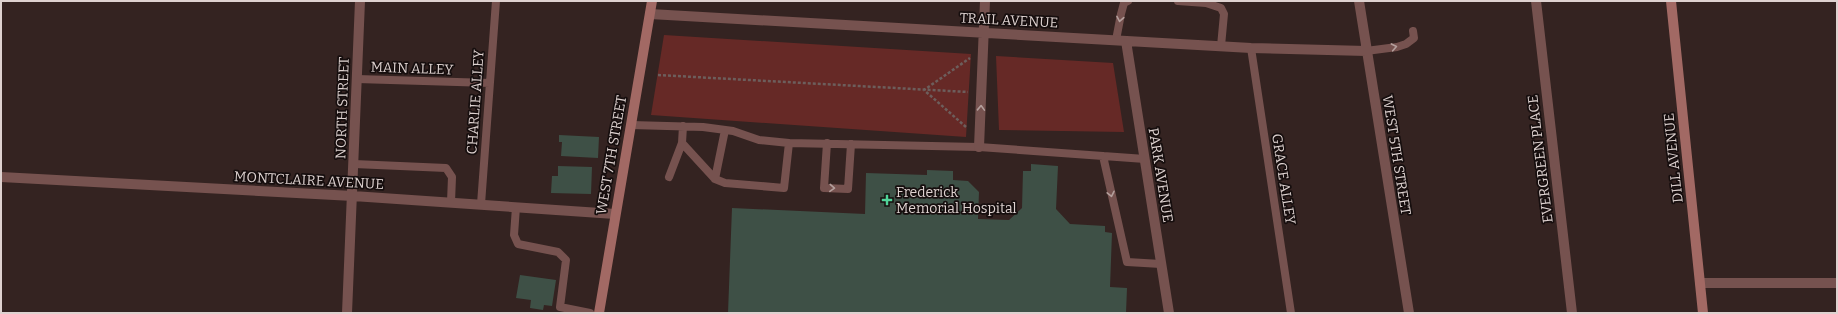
<svg xmlns="http://www.w3.org/2000/svg" width="1838" height="314" viewBox="0 0 1838 314" font-family="Bitter,serif">
<rect width="100%" height="100%" fill="#342321"/>
<path fill="#662926" d="M664,35L971,54L966,137L651,115Z
M996,56L1113,63L1124,132L999,130Z"/>
<path fill="#3e5046" d="M559,135L599,137L598,158L561,156L562,142H559Z
M1031,164L1058,166L1056,209L1070,224L1105,226V232L1112,233L1110,287L1127,288L1126,313H728L732,208L865,214L866,173L927,175V170L953,171V180L968,181L979,192L978,219L1009,220L1022,208L1023,171H1031Z
M558,166L592,167L591,194L551,193L552,176H558Z
M520,275L556,280L552,306L544,305L543,310L530,308L531,300L516,298Z"/>
<g fill="none" stroke-linecap="round" stroke-linejoin="round">
<path stroke="#6d5e5c" stroke-width="2.5" stroke-dasharray="3 2" stroke-linecap="butt" d="M658,75L968,92
M966,127L924,90L970,58"/>
<path stroke="#76524f" stroke-width="8" d="M1178,1L1206,3L1221,8L1224,14L1221,46
M1116,40L1121,14L1124,3L1128,1
M1251,48L1291,313
M1366,51L1397,47L1406,44L1414,38L1413,31
M357,79L490,83
M631,125L703,127L733,131L759,140L789,143L979,147L1145,159
M682,143L715,179L725,183L784,188L789,143
M827,143L824,188L848,189L851,144
M1103,156L1127,262L1161,264
M354,164L446,168L452,177L451,202
M669,177L682,143L683,126
M715,179L725,130
M481,204L496,1
M516,207L514,235L518,244L558,252L566,260L560,307L590,313"/>
<path stroke="#76524f" stroke-width="10" d="M1359,1L1409,313
M1536,1L1572,313
M650,14L1251,48L1366,51
M1126,41L1169,313
M979,147L985,1
M1,177L353,196L615,214
M1700,283H1837
M347,313L360,1"/>
<path stroke="#a26964" stroke-width="10" d="M1671,1L1703,313
M599,313L652,1"/>
</g>
<defs><path id="oneway-chevron" d="M-2-3.5L2.5 0L-2 3.5" fill="none" stroke-width="1.6" stroke-linecap="round" stroke-linejoin="round"/></defs>
<g stroke="#b49f9c">
<use href="#oneway-chevron" transform="translate(1120 19) rotate(100)"/>
<use href="#oneway-chevron" transform="translate(1394 47) rotate(-11)"/>
<use href="#oneway-chevron" transform="translate(981 108) rotate(-88)"/>
<use href="#oneway-chevron" transform="translate(832 188) rotate(3)"/>
<use href="#oneway-chevron" transform="translate(1111 194) rotate(78)"/>
</g>
<path fill="#50d398" stroke="#160e0e" stroke-width="1.5" d="M885 194h4v4h4v4h-4v4h-4v-4h-4v-4h4z"/>
<g text-anchor="middle" stroke-width="3.5" stroke-linejoin="round" paint-order="stroke">
<g font-size="14" fill="#ded2d0" stroke="#160e0e">
<text transform="translate(1009 20) rotate(3)" y="5">TRAIL AVENUE</text>
<text transform="translate(412 68) rotate(2)" y="5">MAIN ALLEY</text>
<text transform="translate(475 102) rotate(-86)" y="5">CHARLIE ALLEY</text>
<text transform="translate(342 108) rotate(-88)" y="5">NORTH STREET</text>
<text transform="translate(611 155) rotate(-80)" y="5">WEST 7TH STREET</text>
<text transform="translate(1397 155) rotate(81)" y="5">WEST 5TH STREET</text>
<text transform="translate(1673 158) rotate(-96)" y="5">DILL AVENUE</text>
<text transform="translate(1540 159) rotate(-97)" y="5">EVERGREEN PLACE</text>
<text transform="translate(1161 175) rotate(81)" y="5">PARK AVENUE</text>
<text transform="translate(1284 179) rotate(81)" y="5">GRACE ALLEY</text>
<text transform="translate(309 180) rotate(3)" y="5">MONTCLAIRE AVENUE</text>
</g>
<g font-size="14" fill="#ded2d0" stroke="#160e0e" text-anchor="start">
<text x="896" y="197">Frederick<tspan x="896" dy="16">Memorial Hospital</tspan></text>
</g>
</g>
<rect width="1838" height="314" fill="none" stroke="#ded2d0" stroke-width="4"/>
</svg>
